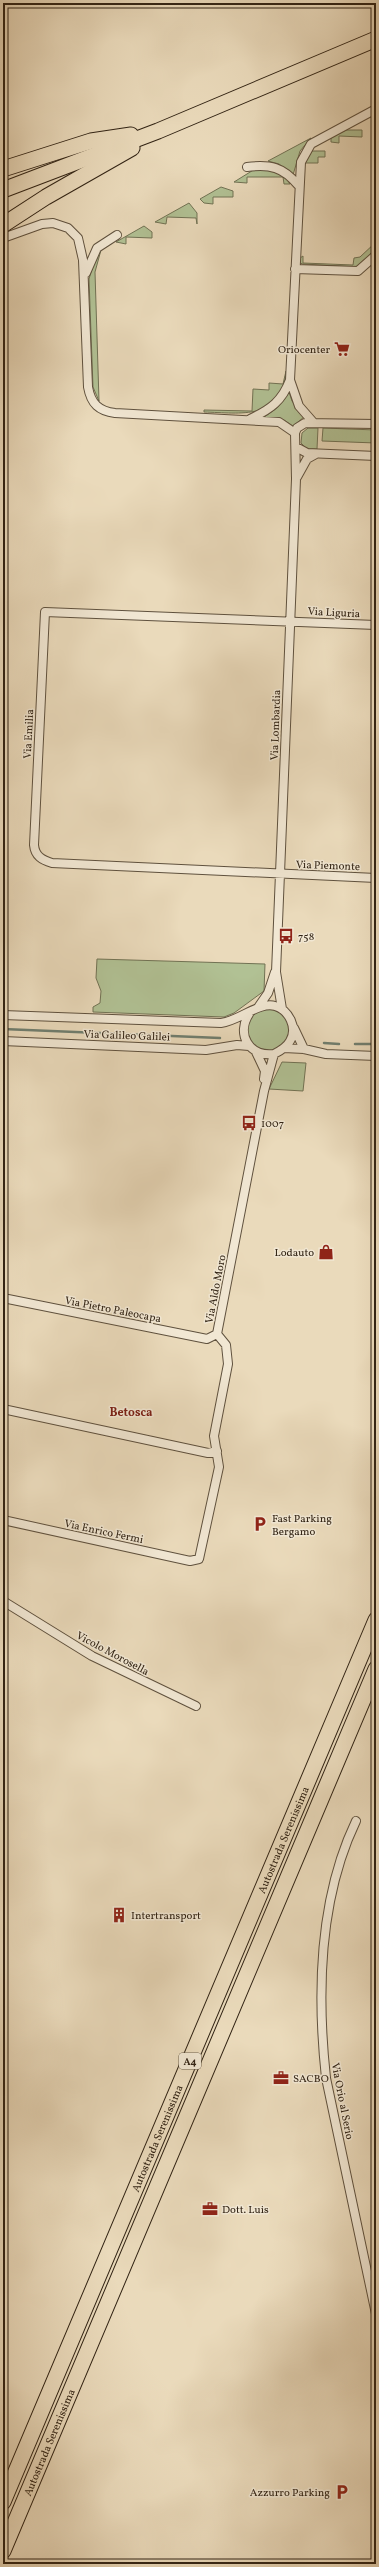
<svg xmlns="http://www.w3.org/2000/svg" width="379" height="2567" viewBox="0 0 379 2567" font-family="Vollkorn,serif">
<rect width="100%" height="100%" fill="#eadabb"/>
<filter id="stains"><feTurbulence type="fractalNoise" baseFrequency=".005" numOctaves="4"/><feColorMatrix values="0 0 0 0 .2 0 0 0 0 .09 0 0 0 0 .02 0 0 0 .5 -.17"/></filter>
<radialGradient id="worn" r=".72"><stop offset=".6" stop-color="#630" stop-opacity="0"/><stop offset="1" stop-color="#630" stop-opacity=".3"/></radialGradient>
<path fill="#b1c194" stroke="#717254" d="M346,130H362V137L339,136V143L331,142V138Z
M311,138L300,151L293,175L279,164L268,161Z
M312,151H325V157H318V163H305Z
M271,168L286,178L290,184H284L283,177H247V183L234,182L255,169Z
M221,187L233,191V197H213V204L204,203L200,199Z
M189,203L197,213V224L196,218L167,217L166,224L155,222Z
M144,226L152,232V238L126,237V244L116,242Z
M376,242V250L358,267L303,264L300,263V258L303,256V263L353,265L354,258L360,257Z
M101,250L95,272L99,401L93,387L89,279L95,258Z
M286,371C282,421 241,413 204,412V410L252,411L253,389L269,390V383L283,384Z
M289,392L292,401L304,417L293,426L284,420L263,418L277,408Z
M308,428H318L317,449H307L301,443L302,433Z
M323,428L376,430V443L322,441Z
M97,959L265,964L264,991L234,1013L224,1017L93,1012V1007L100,1003L101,991L96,978Z
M247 1030a21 21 0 1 1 42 0a21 21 0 1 1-42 0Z
M282,1062L306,1063L303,1091L269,1089Z"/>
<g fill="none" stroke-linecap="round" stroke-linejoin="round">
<path stroke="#6f7e6f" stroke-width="2.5" d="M3,1029L220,1038
M324,1043L339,1044
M355,1044H376"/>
<defs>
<path id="street" d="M247,167C270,164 283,167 298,185
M3,238L42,224L53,223L68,228L78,238L83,260L88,387C91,404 99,411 115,413L279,422L295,433
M295,269L358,271L376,255
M86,273L97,248L117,235
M250,419C271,409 282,401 290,380
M313,422L299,406L290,380L301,162L311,144L376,109
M296,447L307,453L376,456
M297,477L307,459L316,454
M376,625L45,612L34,845C35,856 42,860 52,863L376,878
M259,1006L268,993L275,972
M282,1009L276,972L296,479L295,433L297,428L305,423L376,424
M3,1015L221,1023C239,1021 260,1001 275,1006C289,1010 298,1028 290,1041C287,1047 280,1051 274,1054C249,1057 236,1034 249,1014
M294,1028L304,1049
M3,1041L206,1050L237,1045L249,1046
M284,1048L304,1049L326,1054L376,1056
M256,1052L265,1071L264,1079
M3,1298L207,1339L217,1334
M217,1334L264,1091L274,1054
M3,1409L208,1453L217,1451
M3,1520L190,1561L199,1559L219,1467L214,1436L228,1364L226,1345L217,1334
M3,1601L92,1656L196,1706
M356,1821C319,1898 317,1995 326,2078L376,2314"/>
<g id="highway">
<path d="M3,169L91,141L131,135"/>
<path d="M3,190L158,131L376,39"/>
<path d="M3,225L46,197L132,148"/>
<path id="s1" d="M3,2502L376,1620"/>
<path id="s2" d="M3,2551L376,1669"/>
</g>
</defs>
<use href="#street" stroke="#5f513e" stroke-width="10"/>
<use href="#highway" stroke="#312314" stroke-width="17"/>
<use href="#street" stroke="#f1e7d3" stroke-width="8"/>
<use href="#highway" stroke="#eadabb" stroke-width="15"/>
</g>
<defs>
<symbol id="supermarket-bare" viewBox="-9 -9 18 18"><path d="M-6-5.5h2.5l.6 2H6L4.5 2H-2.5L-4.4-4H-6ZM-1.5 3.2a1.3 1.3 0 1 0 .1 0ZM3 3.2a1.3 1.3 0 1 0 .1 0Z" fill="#8f2418" stroke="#f1e7d3" stroke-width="2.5" paint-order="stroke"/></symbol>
<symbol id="bus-bare" viewBox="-9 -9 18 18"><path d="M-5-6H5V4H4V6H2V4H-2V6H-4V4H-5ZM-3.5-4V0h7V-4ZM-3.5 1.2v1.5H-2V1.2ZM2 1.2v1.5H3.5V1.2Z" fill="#8f2418" stroke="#f1e7d3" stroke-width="2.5" paint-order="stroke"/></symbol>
<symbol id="shop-bare" viewBox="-9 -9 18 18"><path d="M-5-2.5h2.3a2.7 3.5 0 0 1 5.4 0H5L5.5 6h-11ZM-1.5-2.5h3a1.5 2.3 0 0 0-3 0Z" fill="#8f2418" stroke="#f1e7d3" stroke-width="2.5" paint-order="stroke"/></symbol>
<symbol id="parking-bare" viewBox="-9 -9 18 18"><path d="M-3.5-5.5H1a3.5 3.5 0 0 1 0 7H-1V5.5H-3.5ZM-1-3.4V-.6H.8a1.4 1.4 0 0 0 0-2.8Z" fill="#8f2418" stroke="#f1e7d3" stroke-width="2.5" paint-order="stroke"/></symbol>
<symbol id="building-bare" viewBox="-9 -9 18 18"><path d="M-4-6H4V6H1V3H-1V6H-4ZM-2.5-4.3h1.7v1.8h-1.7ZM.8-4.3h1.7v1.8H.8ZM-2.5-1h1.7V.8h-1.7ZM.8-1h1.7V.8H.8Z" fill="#8f2418" stroke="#f1e7d3" stroke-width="2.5" paint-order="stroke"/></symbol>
<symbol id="office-bare" viewBox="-9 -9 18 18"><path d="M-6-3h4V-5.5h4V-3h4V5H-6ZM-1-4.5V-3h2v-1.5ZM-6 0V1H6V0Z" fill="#8f2418" stroke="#f1e7d3" stroke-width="2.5" paint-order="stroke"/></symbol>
</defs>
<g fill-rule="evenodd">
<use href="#supermarket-bare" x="331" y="338" width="22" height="22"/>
<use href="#bus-bare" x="275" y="925" width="22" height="22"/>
<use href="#bus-bare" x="238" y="1112" width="22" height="22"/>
<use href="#shop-bare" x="315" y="1241" width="22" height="22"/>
<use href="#parking-bare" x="249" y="1513" width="22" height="22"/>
<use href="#building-bare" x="108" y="1904" width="22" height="22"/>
<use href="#office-bare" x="270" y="2067" width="22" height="22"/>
<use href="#office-bare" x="199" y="2198" width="22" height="22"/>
<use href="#parking-bare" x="331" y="2481" width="22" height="22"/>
</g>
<g text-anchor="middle" stroke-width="3" stroke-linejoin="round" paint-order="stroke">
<rect fill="#f1e7d3" stroke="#6b5e4d" stroke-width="1" x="179" y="2053" width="22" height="16" rx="3"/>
<g font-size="10" font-weight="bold" fill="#312314">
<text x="190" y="2065">A4</text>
</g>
<g font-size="11" fill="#312314" stroke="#f1e7d3" text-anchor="start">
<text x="330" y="353" text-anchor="end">Oriocenter</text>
<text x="298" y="940">758</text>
<text x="261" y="1127">1007</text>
<text x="314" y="1256" text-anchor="end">Lodauto</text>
<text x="272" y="1522">Fast Parking<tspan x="272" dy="13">Bergamo</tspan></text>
<text x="131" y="1919">Intertransport</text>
<text x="293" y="2082">SACBO</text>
<text x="222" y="2213">Dott. Luis</text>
<text x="330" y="2496" text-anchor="end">Azzurro Parking</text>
</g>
<g font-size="11" fill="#312314" stroke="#f1e7d3">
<text transform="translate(334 612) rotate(3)" y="4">Via Liguria</text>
<text transform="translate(275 725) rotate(-88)" y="4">Via Lombardia</text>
<text transform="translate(28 734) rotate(-87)" y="4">Via Emilia</text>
<text transform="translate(328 865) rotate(2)" y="4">Via Piemonte</text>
<text transform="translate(127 1035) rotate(2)" y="4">Via Galileo Galilei</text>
<text transform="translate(215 1289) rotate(-79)" y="4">Via Aldo Moro</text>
<text transform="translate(113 1309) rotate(11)" y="4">Via Pietro Paleocapa</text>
<text transform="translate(104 1531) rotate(12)" y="4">Via Enrico Fermi</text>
<text transform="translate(113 1653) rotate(28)" y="4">Vicolo Morosella</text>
<text dy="4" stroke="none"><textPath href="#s1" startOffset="719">Autostrada Serenissima</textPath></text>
<text transform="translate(343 2101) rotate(79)" y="4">Via Orio al Serio</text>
<text dy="4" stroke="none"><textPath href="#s1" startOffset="395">Autostrada Serenissima</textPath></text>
<text dy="4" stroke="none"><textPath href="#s2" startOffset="118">Autostrada Serenissima</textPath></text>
</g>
<g font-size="12" font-weight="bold" fill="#7a1f14" stroke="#f1e7d3">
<text x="131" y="1416">Betosca</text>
</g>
</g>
<rect width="379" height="2567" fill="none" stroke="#eadabb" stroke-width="16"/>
<rect x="4" y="4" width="371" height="2559" fill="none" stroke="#312314" stroke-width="2"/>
<rect x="8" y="8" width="363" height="2551" fill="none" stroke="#312314"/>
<rect width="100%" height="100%" filter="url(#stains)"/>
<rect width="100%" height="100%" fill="url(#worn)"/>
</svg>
